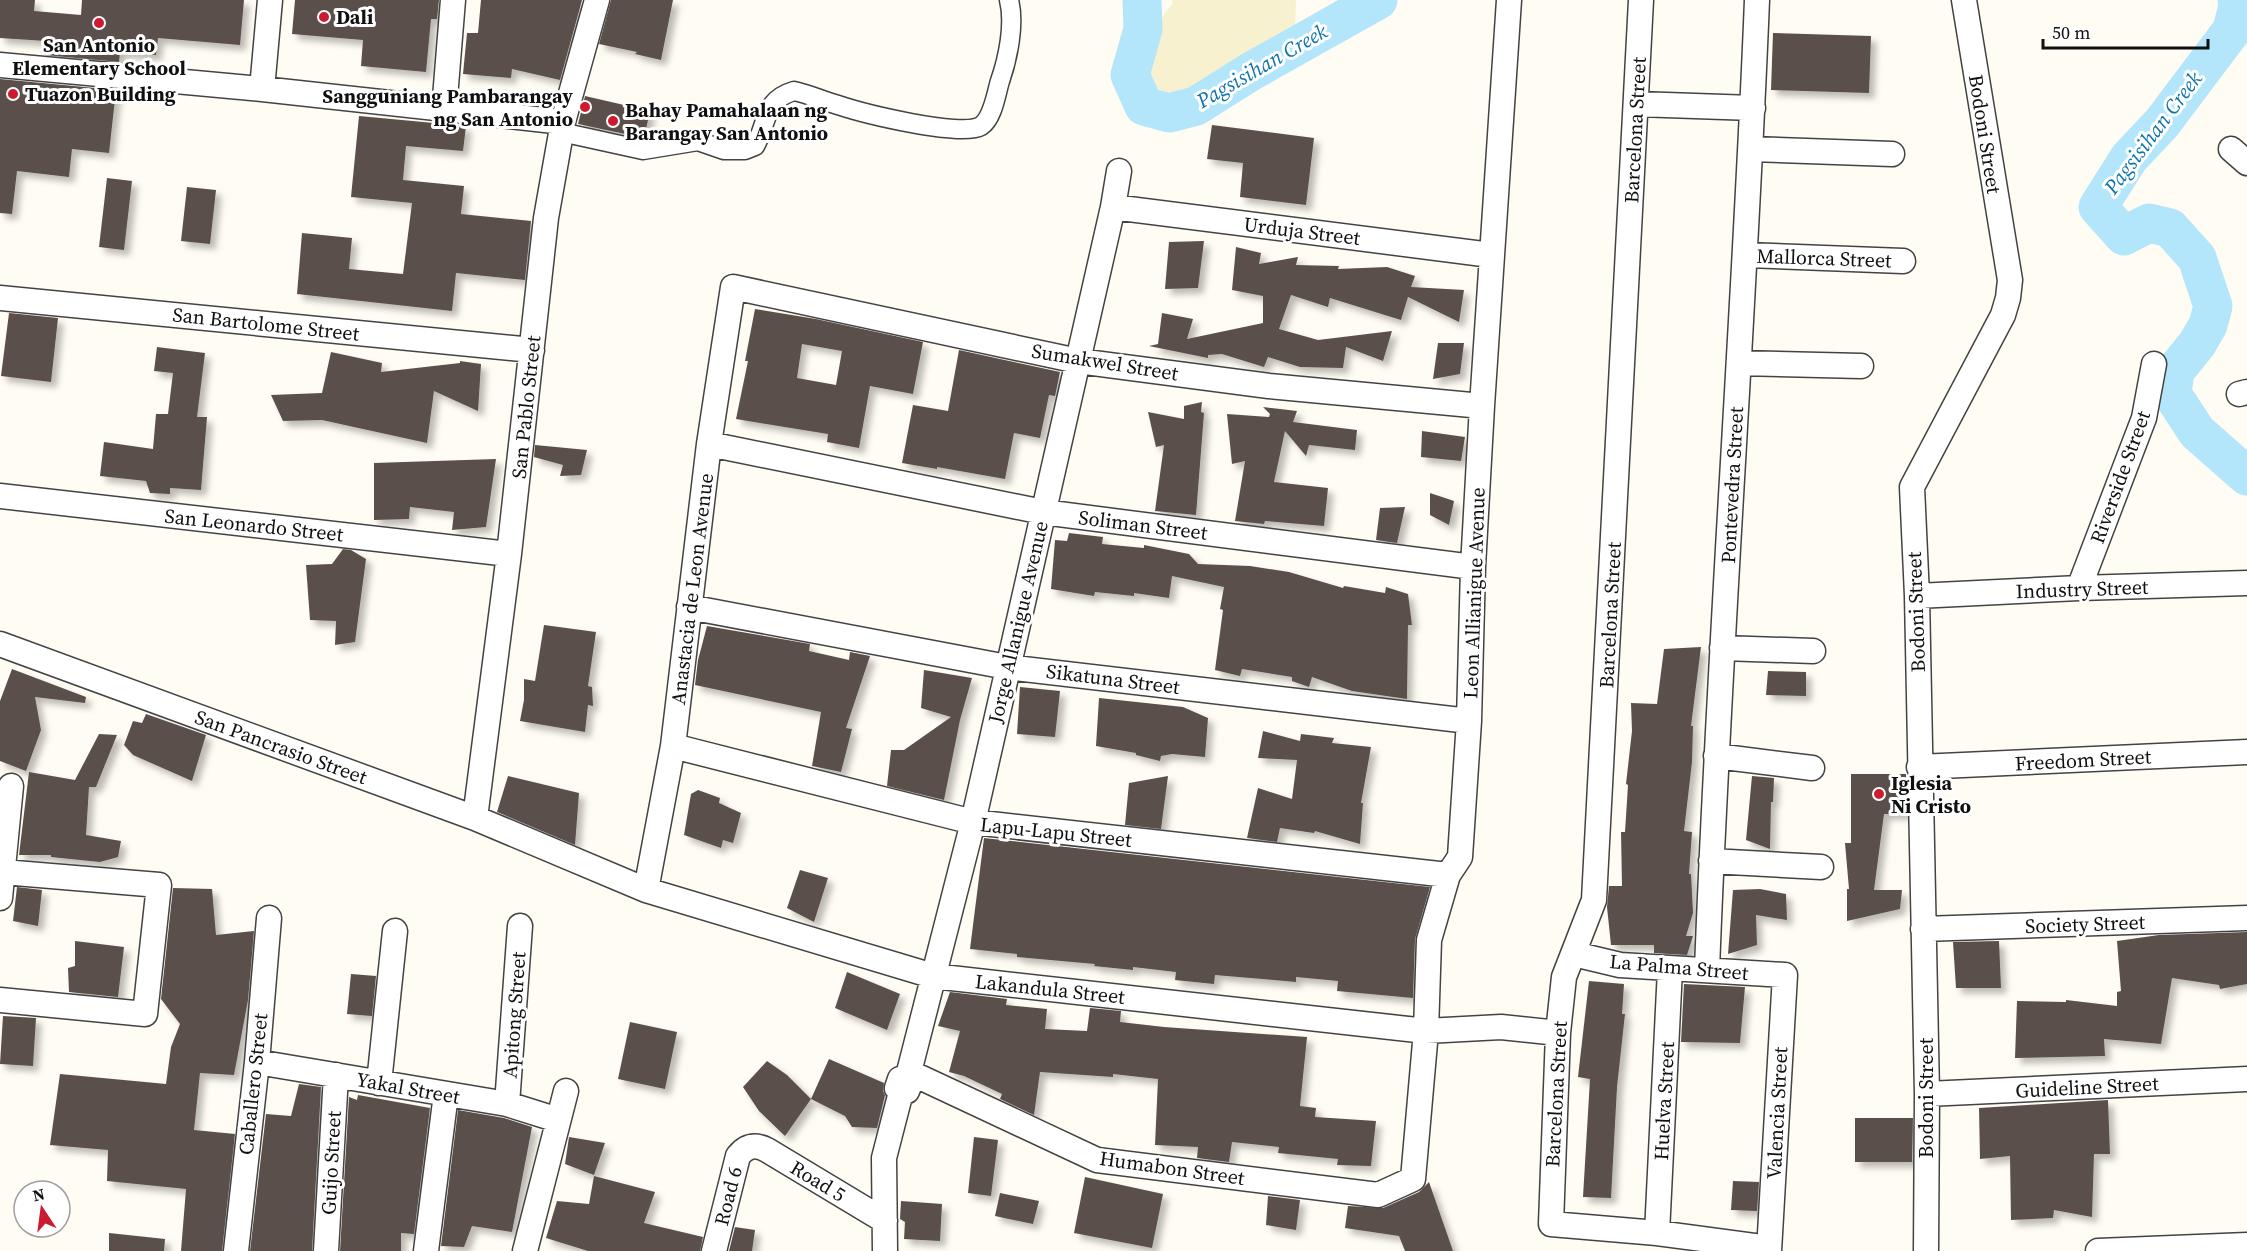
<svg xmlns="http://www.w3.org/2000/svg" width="2247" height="1251" viewBox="0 0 2247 1251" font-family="'Source Serif 4',serif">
<defs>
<filter id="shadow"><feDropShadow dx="5.5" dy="5.5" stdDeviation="3" flood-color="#0004"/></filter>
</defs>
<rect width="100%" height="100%" fill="#fffcf3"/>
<path fill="#f8f1d0" d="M1172,0H1296L1295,27L1192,96L1169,98L1148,80L1163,16L1173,3Z"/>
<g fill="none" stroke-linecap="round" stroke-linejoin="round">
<path stroke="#b3e6fb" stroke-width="39" d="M1142,0L1143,29L1130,75L1144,106L1169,113L1196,106L1250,72L1378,0
M2237,0L2239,2L2232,30L2162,123L2129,158L2098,207L2124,236L2149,223L2170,228L2197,258L2213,306L2208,325L2197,344L2175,371L2172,394L2197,432L2247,476"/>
</g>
<path fill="#5a504b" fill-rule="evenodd" filter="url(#shadow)" d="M0,0H35L34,11L81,15L82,0H244L240,45L158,38L156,55L120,52L119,62L45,55L46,41L0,38Z
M295,0H439L437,19H431L426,72L361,66L363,40L292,34Z
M481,0H582L560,80L512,69L511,78L463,74L467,33H478Z
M611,0H673L661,60L635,54L637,52L599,44Z
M1773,33L1871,36L1869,93L1771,90Z
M0,79L116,90L109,153L72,149L69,177L17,171L12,214L0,213Z
M585,96L650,111L644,138L578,124Z
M359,116L466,126L463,151L406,146L403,180L464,186L461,214L531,221L525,280L456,273L452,311L297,294L302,233L352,238L349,269L403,274L412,203L351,197Z
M1212,125L1314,138L1306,205L1240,197L1243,163L1207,159Z
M107,178L132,181L124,250L99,247Z
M187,187L216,190L210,244L181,241Z
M1204,241L1198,288L1165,289L1169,242Z
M1236,247L1261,253L1259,264L1298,257L1296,265L1339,266L1338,269L1387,267L1415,276L1411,287L1464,290L1459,322L1408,297L1401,320L1330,298L1328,307L1291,295L1279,329L1318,340L1392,331L1383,361L1346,347L1343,368L1300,367L1268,357L1264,367L1222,354L1208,355V358L1149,346L1158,344L1162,313L1193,319L1187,339L1263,323V296L1232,290Z
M755,309L816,319L923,342L913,394L870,386L859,448L827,442L828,434L736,419L748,361H745ZM802,344L842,351L836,385L797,378Z
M9,313L58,318L51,382L1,376Z
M1438,343H1464L1460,374L1433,379Z
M157,347L205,353L197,417H207L201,490L170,488V494L150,493L146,481L100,476L104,442L153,449L156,414H168L173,373L154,371Z
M959,350L1060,372L1055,396L1049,395L1040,438L1014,433L1005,479L937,467V469L902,463L913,405L948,411Z
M331,352L382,363L381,372L460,363V361L481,364L478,411L434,391L427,443L322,420L283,421L271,395L322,393Z
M1202,402L1201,412L1204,413L1196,515L1155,511L1164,445L1156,447L1148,412L1184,419V406Z
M1263,407L1297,411L1293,422L1357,430L1355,450L1309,445L1306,456L1285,431L1274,482L1328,488L1324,526L1265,521L1264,524L1235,521L1245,461L1232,464L1227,414L1269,417L1270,414Z
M1422,431L1465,437L1461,461L1421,457Z
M535,445L587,450L581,475L560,476L563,465L534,457Z
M496,459L486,527L452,530L454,512L410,507L409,519L374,520V463Z
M1430,493L1454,501L1449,525L1430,515Z
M1405,507L1397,543L1376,540L1380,508Z
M1069,533L1103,537L1102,544L1144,548V545L1189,554L1198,564L1250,566L1289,572L1343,588L1344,586L1385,593L1386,587L1408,594L1412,625H1408L1407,699L1352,691L1312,677L1309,687L1292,681V677L1242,669L1240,676L1215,670L1223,610L1220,609L1224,587L1172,576L1169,598L1134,593V596L1095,592L1094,596L1051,589L1055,540L1067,541Z
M343,549L351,550L366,559L355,642L335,645L336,621L310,620L306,565L332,564Z
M544,625L596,632L588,686L592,687L593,706L588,705L585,732L520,721L524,700V679L535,681Z
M707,626L810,644L809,651L849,660L850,652L870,656L846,728L852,729L841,772L812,766L821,712L695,685L698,660Z
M1701,647L1691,726H1693L1692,762L1684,831L1692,832L1689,874H1691L1693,913L1686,936H1693L1687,955L1654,953V945H1611L1607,907L1609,886H1622L1621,832H1625L1628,785L1626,784L1632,731L1631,703L1657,704L1664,649Z
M12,669L86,697L85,703L35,697L41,730L26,771L0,761V701Z
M924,670L972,678L960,720L944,800L887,786L891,750H904L951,717L921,708Z
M1768,671L1806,672V696L1766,695Z
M1020,687L1060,691L1055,737L1017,734Z
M1099,698L1183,707L1208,718L1205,757L1172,754L1161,756L1160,761L1136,755V753L1096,746Z
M146,714L206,735L192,781L133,755L124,745L133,721L142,723Z
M1263,731L1300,741L1301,734L1334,738L1332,743L1371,747L1361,803H1363L1360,844L1315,831L1314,833L1280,828L1277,842L1247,838L1258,788L1292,799L1297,760L1258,758Z
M99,734L117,735L96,787H89L86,835L121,841L118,857L100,862L51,857V855H19L29,772L75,780Z
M1851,774H1906V814H1884L1874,890H1902L1900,909L1847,921V889H1849L1845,843H1851Z
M508,776L579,793L575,845L497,812Z
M1168,776L1161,829L1125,825L1129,783Z
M1752,776L1774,778L1773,802H1771L1770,849L1746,840Z
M698,790L720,798L719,803L741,813L733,843L723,840L721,848L684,835L691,794Z
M984,838L1430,887L1415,939L1413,998L1337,991L1338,981L1296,977V982L1215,975L1214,984L1175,980L1176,972L1133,967V970L1094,966L1095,964L1017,957V954L970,949Z
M800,870L828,878L814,922L787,908Z
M17,887L42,890L38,926L13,921Z
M173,888L212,889L216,935L254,931L248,1000L234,1075L200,1073L194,1130L235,1134L222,1251H181L186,1189L107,1181L108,1150L50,1145L60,1074L166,1084L171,1047L180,1024L161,999Z
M1760,889L1786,894L1787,920L1756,915L1757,945L1728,954L1733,890Z
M2247,932V984L2220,989L2219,985L2172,978L2161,1044L2104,1039L2105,1056L2015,1058L2017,1001L2066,1002V1000L2117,1006V992L2121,991L2117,941L2159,935Z
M75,941L124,947L118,997L69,992L68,968L75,966Z
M1999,941L2001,988H1956L1953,942Z
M847,972L900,994L887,1030L835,1008Z
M351,974L376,976L372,1016L347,1014Z
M1589,981L1624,984L1622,1014H1625L1617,1087L1611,1198L1583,1197L1590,1079L1578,1077Z
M1684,984L1745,987L1740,1043L1681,1042Z
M950,992L1007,999L1006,1005L1047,1009L1045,1029L1087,1031L1090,1008L1121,1011L1120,1022L1164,1027L1307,1037L1300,1106L1316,1108L1315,1117L1376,1121L1371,1166L1337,1165L1338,1159L1278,1153L1279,1147L1232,1142L1229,1162L1197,1158L1198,1147L1155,1145L1158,1079L1113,1074V1077L1040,1072L1034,1115L1000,1099L1002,1094L964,1076L949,1072L960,1031L938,1026Z
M3,1016L36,1018L33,1066L0,1064Z
M630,1022L677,1032L665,1089L618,1079Z
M829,1059L884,1083L883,1091L885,1095L877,1128L852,1127L845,1116L811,1099Z
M767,1061L787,1075L811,1099L785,1136L759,1111L743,1087Z
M299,1084L321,1087L312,1251H250L266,1114L291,1116Z
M358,1095L430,1108L414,1234L401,1233V1251H340L349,1097L357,1100Z
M2108,1100L2110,1154H2094L2092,1217L2054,1210L2053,1218L2011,1220L2010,1156L1980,1159L1979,1108Z
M458,1110L504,1118L532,1127L512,1232L472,1226L464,1247L441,1246Z
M1855,1118H1913L1912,1162H1855Z
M569,1137L605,1143L594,1175L565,1164Z
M974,1137L998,1140L991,1196L968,1193Z
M594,1176L655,1192L644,1223L703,1237L700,1251H588L546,1238L557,1201L589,1204Z
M1085,1177L1163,1194L1152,1248L1074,1233Z
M1733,1181L1759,1182L1757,1211L1731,1210Z
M1429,1182L1453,1251H1405L1399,1236L1345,1228L1348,1206L1383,1208L1419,1192Z
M1000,1193L1039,1201L1033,1224L995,1216Z
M1268,1196L1300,1200L1296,1230L1266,1225Z
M901,1201L942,1204L940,1241L904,1239L905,1222L900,1219Z
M735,1227L755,1230L752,1251H729Z
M109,1233L165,1239L164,1251H109Z"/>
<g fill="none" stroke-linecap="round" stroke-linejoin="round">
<defs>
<path id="pedestrian" d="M561,132L643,150L698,141L724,150H745L755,146C768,123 763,100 794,91C809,94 823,101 838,105C862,113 961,138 981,126C993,118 996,94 1000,81C1008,58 1015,24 1009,0"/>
<path id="minor" d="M1641,0L1594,900L1564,977L1558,1033L1551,1224L1657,1233L1769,1248
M0,65L262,89L563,122
M262,89L270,0
M1637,104L1753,108
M444,110L453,0
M1752,149L1892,154
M2231,149L2247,163
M1113,207L1491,255
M1746,255L1903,261
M0,298L532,350
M1739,363L1861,366
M2239,394L2247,392
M709,444L1043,512L1473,567
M0,496L509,554
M2079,588L2144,418L2154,364
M1917,596L2079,588L2247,583
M689,607L1007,667L1469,721
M0,644L475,818L646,890L933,976L1426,1031L1501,1027L1558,1033
M1722,648L1813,651
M673,746L973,822L1448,875
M1716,756L1812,768
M1919,767L2247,752
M475,818L509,554L546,218L563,122L597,0
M1711,861L1821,867
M646,890L673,746L709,444L733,287L1078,361L1269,386L1482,406
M0,898L11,786
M1923,929L2247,918
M1574,954L1620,965L1785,975L1769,1251
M1707,970C1719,647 1744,324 1757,0
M0,1000L145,1014L159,885L3,872
M257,1062L507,1104L558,1120
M909,1072L1097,1160L1378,1195L1413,1179L1426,1031L1429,940L1448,875L1460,857L1469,721L1473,567L1482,406L1509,0
M379,1083L395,931
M901,1092L907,1091L912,1079L909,1072L973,822L1113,207L1119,171
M1927,1094L2247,1079
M507,1104L520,926
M1657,1233L1670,969
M236,1251L257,1062L269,918
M326,1251L336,1075
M426,1251L446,1094
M525,1251L566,1091
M714,1251L738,1156C747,1145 755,1144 767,1150L885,1221
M885,1251L884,1158L901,1092L897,1088L900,1079
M1926,1251L1927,1094L1917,596L1912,487L2003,315L2008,298L2010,280L1964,0
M2098,1251L2247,1245"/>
</defs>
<use href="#pedestrian" stroke="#434343" stroke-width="21"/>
<use href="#minor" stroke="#434343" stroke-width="27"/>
<use href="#pedestrian" stroke="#fff" stroke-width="18"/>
<use href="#minor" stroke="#fff" stroke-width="24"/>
</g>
<g fill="#cc1b31" stroke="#fff" stroke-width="2">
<circle cx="324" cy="17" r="6"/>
<circle cx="99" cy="23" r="6"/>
<circle cx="13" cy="94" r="6"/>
<circle cx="585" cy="107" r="6"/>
<circle cx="613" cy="121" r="6"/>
<circle cx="1879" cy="794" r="6"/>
</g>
<g text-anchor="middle" stroke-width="6" stroke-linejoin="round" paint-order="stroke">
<g font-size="20" font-weight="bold" fill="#101010" stroke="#fff" text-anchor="start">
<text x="336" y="24">Dali</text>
<text x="99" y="52" text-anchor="middle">San Antonio<tspan x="99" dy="23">Elementary School</tspan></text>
<text x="25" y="101">Tuazon Building</text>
<text x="573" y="103" text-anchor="end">Sangguniang Pambarangay<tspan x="573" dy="23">ng San Antonio</tspan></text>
<text x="625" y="117">Bahay Pamahalaan ng<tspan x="625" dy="23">Barangay San Antonio</tspan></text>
<text x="1891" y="790">Iglesia<tspan x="1891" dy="23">Ni Cristo</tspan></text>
</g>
<g font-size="20" fill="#101010" stroke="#fff">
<text transform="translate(1635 130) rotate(-87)" y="7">Barcelona Street</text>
<text transform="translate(1985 134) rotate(81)" y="7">Bodoni Street</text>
<text transform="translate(1302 231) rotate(7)" y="7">Urduja Street</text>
<text transform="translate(1824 258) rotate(2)" y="7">Mallorca Street</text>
<text transform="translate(266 324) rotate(6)" y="7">San Bartolome Street</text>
<text transform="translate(1105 362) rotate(9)" y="7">Sumakwel Street</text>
<text transform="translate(526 407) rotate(-84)" y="7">San Pablo Street</text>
<text transform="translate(2120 477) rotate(-70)" y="7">Riverside Street</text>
<text transform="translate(1732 485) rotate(-87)" y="7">Pontevedra Street</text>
<text transform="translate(254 525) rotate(6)" y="7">San Leonardo Street</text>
<text transform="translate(1143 525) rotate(7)" y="7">Soliman Street</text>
<text transform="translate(692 589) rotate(-83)" y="7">Anastacia de Leon Avenue</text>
<text transform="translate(2082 589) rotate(-2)" y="7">Industry Street</text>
<text transform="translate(1474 593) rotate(-88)" y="7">Leon Allianigue Avenue</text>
<text transform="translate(1916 612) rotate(-92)" y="7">Bodoni Street</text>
<text transform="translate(1610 615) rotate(-87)" y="7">Barcelona Street</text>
<text transform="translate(1018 622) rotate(-77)" y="7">Jorge Allanigue Avenue</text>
<text transform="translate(1113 679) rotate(7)" y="7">Sikatuna Street</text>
<text transform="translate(281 747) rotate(20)" y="7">San Pancrasio Street</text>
<text transform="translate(2083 760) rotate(-3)" y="7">Freedom Street</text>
<text transform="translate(1056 832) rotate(6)" y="7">Lapu-Lapu Street</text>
<text transform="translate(2085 924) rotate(-2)" y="7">Society Street</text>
<text transform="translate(1679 967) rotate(5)" y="7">La Palma Street</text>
<text transform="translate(1050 989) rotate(6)" y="7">Lakandula Street</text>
<text transform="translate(514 1015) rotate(-86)" y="7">Apitong Street</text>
<text transform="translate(253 1084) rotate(-84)" y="7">Caballero Street</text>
<text transform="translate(2087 1087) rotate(-3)" y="7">Guideline Street</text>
<text transform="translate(408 1088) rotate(10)" y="7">Yakal Street</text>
<text transform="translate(1556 1094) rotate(-87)" y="7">Barcelona Street</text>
<text transform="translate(1926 1098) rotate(-90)" y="7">Bodoni Street</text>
<text transform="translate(1664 1101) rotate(-87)" y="7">Huelva Street</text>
<text transform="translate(1777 1113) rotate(-87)" y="7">Valencia Street</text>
<text transform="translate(331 1163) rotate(-87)" y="7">Guijo Street</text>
<text transform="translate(1172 1168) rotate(8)" y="7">Humabon Street</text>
<text transform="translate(818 1181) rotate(31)" y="7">Road 5</text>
<text transform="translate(728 1196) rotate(-76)" y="7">Road 6</text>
</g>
<g font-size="21" font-style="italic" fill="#0d74ad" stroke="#fff">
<text transform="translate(1262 66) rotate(-30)" y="7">Pagsisihan Creek</text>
<text transform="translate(2153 133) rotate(-53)" y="7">Pagsisihan Creek</text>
</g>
</g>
<g transform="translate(42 1209) rotate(347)"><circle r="28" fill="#ffffff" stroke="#9f9f9f" stroke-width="1.5"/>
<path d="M0-4.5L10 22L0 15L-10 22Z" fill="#cc1b31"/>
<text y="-9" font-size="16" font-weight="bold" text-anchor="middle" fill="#101010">N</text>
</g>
<path d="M2043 39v9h165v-9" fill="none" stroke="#101010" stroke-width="3"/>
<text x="2052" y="39" font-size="18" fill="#101010" stroke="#ffffff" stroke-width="4.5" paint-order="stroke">50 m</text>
</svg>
